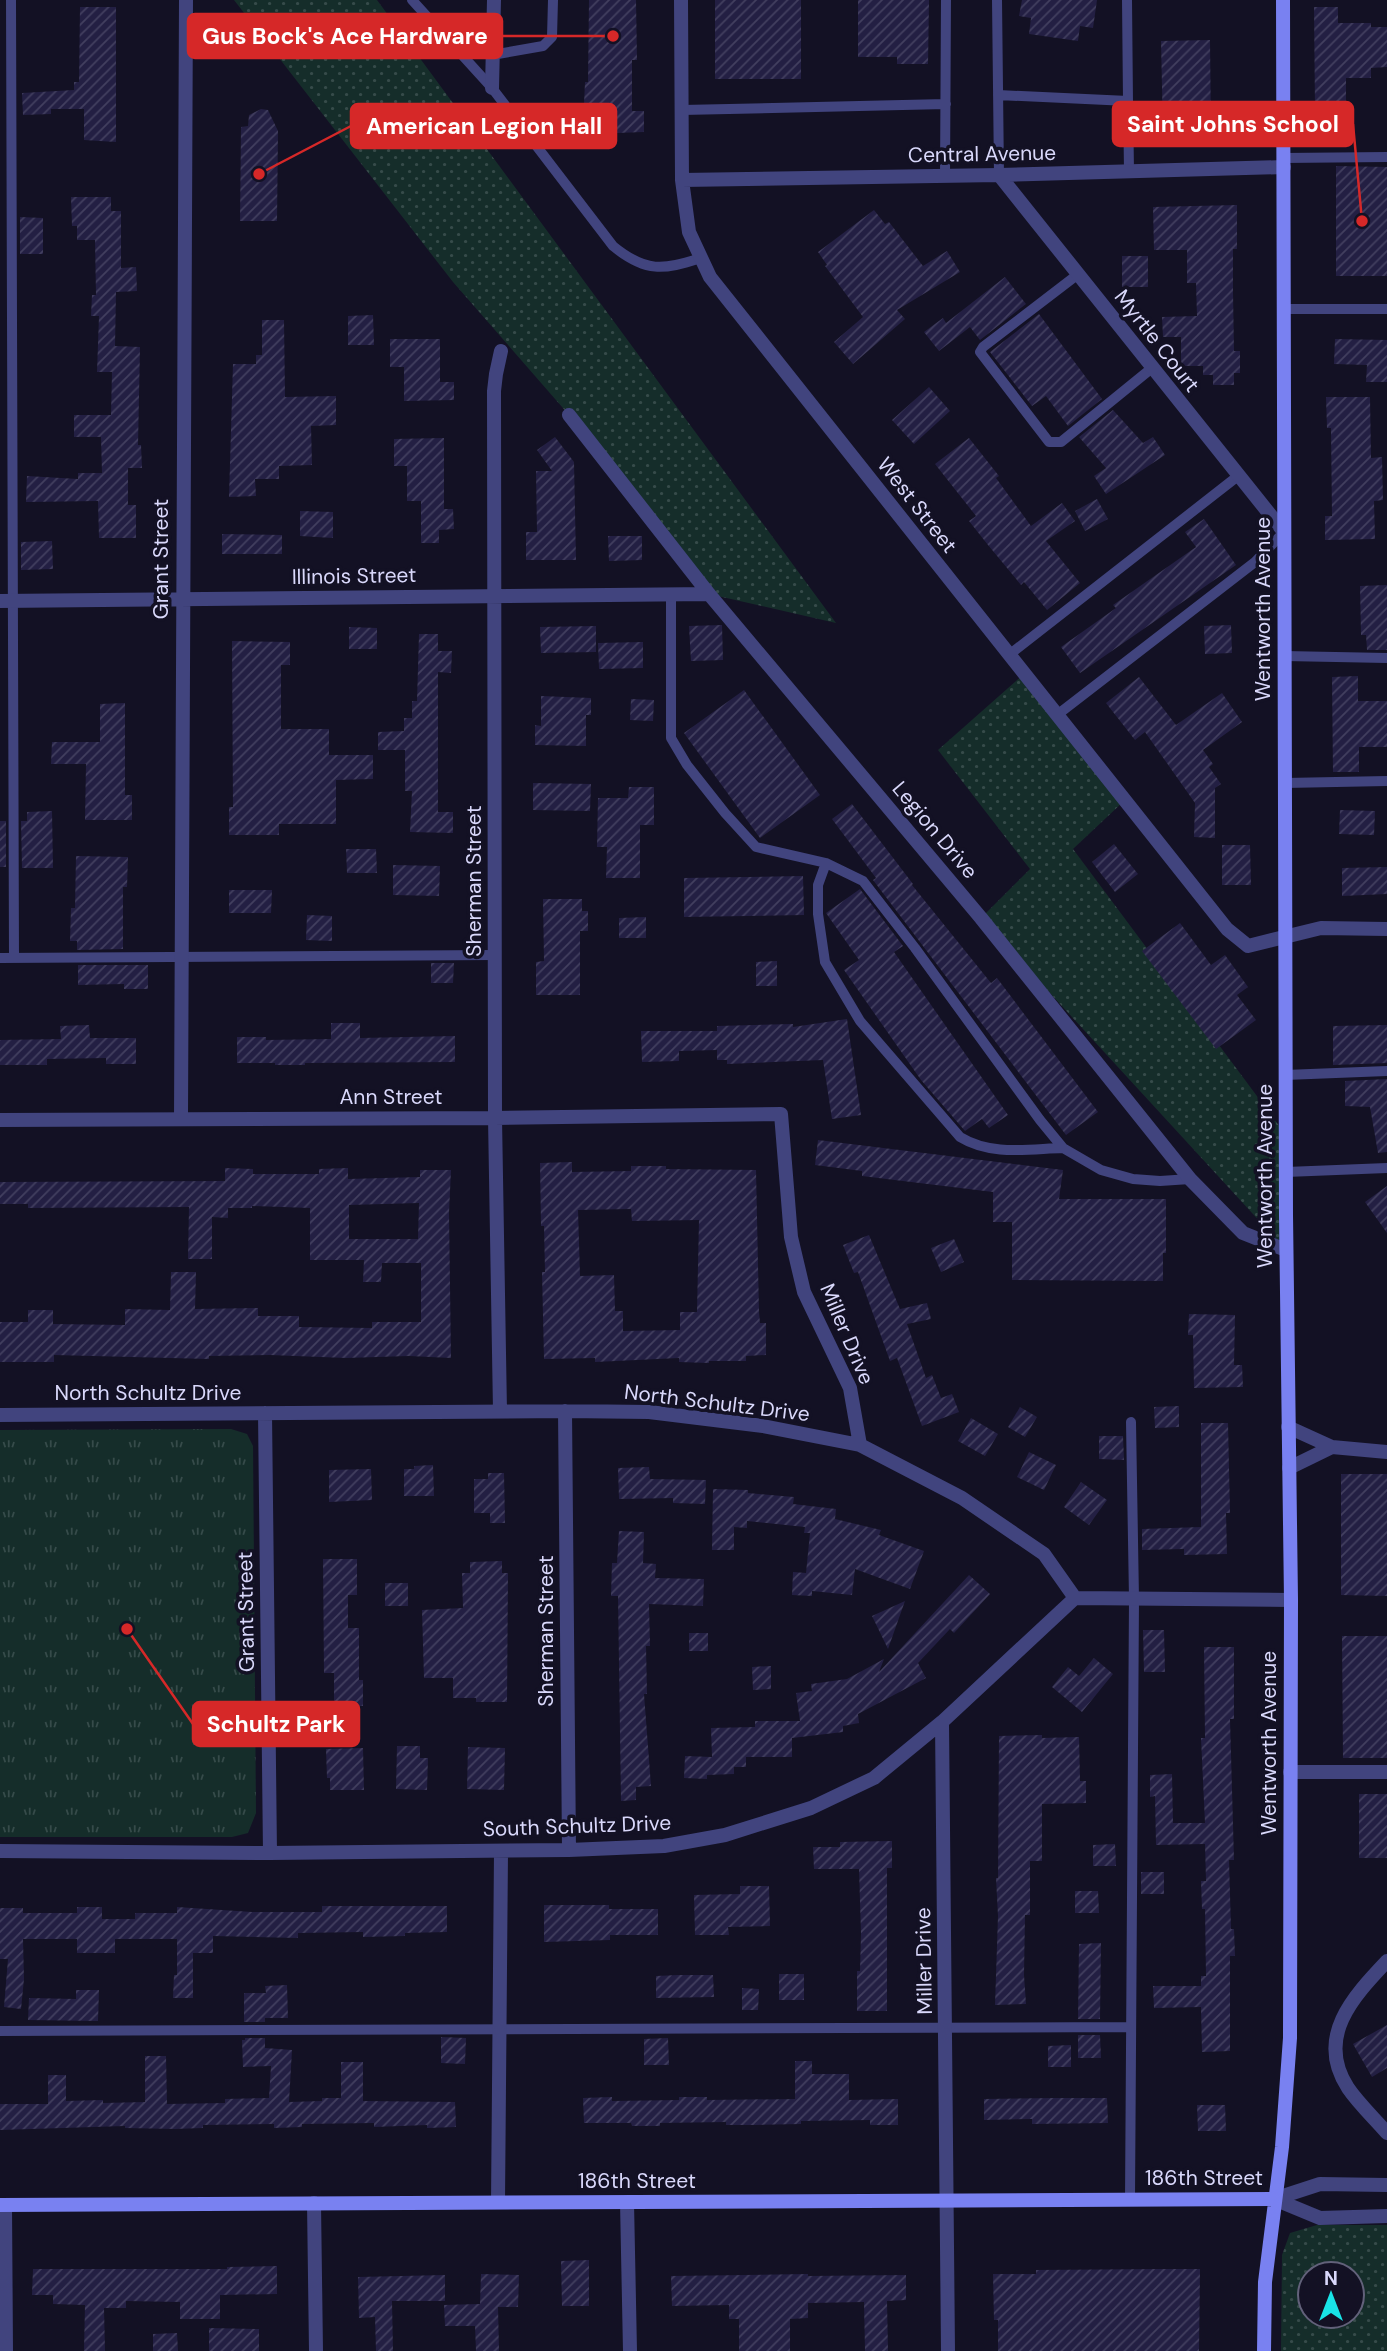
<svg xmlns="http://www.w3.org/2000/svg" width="1387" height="2351" viewBox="0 0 1387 2351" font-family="'DM Sans',sans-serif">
<defs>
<pattern id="grass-dots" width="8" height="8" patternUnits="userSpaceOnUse" patternTransform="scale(1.75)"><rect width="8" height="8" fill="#152d2a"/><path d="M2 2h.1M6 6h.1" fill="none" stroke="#364b4a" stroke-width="1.8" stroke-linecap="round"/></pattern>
<pattern id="park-tufts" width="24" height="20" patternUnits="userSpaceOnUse" patternTransform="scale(1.75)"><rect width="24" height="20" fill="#152d2a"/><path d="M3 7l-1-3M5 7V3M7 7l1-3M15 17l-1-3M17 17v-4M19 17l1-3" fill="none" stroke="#364b4a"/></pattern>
<pattern id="building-hatch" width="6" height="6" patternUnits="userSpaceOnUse" patternTransform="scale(1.75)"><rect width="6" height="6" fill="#231f43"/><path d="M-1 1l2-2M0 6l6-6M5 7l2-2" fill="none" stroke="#423f5f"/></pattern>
</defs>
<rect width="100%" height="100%" fill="#131124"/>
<path fill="url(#grass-dots)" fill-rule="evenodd" d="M234,0H377L836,623L709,594L569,415L453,282Z
M1024,674L1124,801L1073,849L1286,1135V1250L981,918L1030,869L938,750Z
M1317,2225H1387V2351H1281L1282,2255L1290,2233ZM1310,2274H1352V2316H1310Z"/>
<path fill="url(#park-tufts)" d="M231,1429L247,1434L253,1446L256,1813L248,1833L232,1837H0V1430Z"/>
<path fill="url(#building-hatch)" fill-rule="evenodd" d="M589,0H636L637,60H632V111H644V132L617,133V124H606L605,104H584L585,82H588Z
M715,0H801V79H715Z
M858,0H929L928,64H897V57H858Z
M1022,0H1097L1093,28L1080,26L1078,41L1029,34L1031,18L1019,16Z
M80,7H116V142L84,140V109H51V114L23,115L22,93L74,90V82H79Z
M1314,7H1338V23H1371V27H1387V67L1371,68V78H1346V109L1315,110Z
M1210,40L1211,132L1163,133L1161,41Z
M261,109L268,110L278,131L277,221H240L241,127L248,126L249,115Z
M1336,166L1387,167V276H1336Z
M71,197H111V211H121V268L136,267L137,291L116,292L115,346L140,347L138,445H141L142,468H128V505H136V538H99L98,501L26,502L27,476L78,479V473H102L101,437H74V415H111L112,372H97L99,316H91L92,295H96L95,240H77V226H72Z
M1237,205V249H1233V292L1234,351H1240V373H1234V385H1213V375H1203V366H1181V337H1163L1162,317L1197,316L1196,283H1187V250H1154L1153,207Z
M874,210L885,224L889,222L923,266L947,251L960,272L897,310L905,319L853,364L834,342L863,317L825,266L827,265L818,252Z
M20,217L43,218V254H20Z
M1122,256H1148V287H1122Z
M1005,277L1026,304L980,340L970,327L939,351L924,332L943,318L946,323Z
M1039,314L1102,399L1068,426L1046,396L1032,406L990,352Z
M373,315L374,345H348V316Z
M262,320H284L285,397L336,396V425L311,426L312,465L279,466V479H255L256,496L229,497L233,364H256V355H262Z
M390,339H440V382H454V400L404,401V367H390Z
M1335,339L1387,340V382H1366L1367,365L1334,364Z
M929,387L950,411L914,444L892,420Z
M1326,397H1370L1371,458L1382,457L1383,500L1374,501L1375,539L1325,540V516H1332L1331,428H1327Z
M1113,410L1143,443L1153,437L1165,455L1106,494L1094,476L1106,468L1079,437Z
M555,437L574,462L576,560H526V532H537L536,471H552L537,450Z
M444,438V509H453L454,529L439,530V543H421V501H407V466H394V439Z
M969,438L999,476L996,478L1031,526L1062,503L1075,521L1046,541L1080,583L1047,610L1024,582L1021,585L988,545L969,521L976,516L935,464Z
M1097,499L1108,519L1085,531L1075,511Z
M300,511L333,512V538L300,536Z
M1204,519L1236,565L1080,673L1061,647L1116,608L1113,605L1196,547L1185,532Z
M222,534L282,535V554H222Z
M608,536H642V560L609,561Z
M52,541L53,569L21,570V542Z
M1387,585V650H1367L1366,635H1361L1360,586Z
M722,625L723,660L691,661L689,626Z
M1231,625L1232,653L1205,654L1204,626Z
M596,626V652L541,653L540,627Z
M349,627L377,628V649H349Z
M419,634H438V651H452L451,673L438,672V812H453V833L410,832L412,791H405V750H378V732L404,731V718H412V701H417Z
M232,641L290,642V665H281V729H329V755H373V779L336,780V824H279V835H229V807H233Z
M643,642V668L599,669L598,643Z
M1358,676V701H1387V747H1359V772H1333L1332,677Z
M1139,677L1176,725L1222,693L1242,722L1203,750L1213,764L1209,767L1221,784L1215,788V838L1194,837L1195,803L1145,732L1135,740L1106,703Z
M744,690L820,795L760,838L684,733Z
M541,696L591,698V715H586V746L535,745V725L541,726Z
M631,699L654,700L653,721L630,720Z
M125,703V795H132V820H85L86,764H51L52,742H100V704Z
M533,783L591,784L590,811L533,810Z
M629,787H654V825H640V878H606L607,847H597L598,798H628Z
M852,804L913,884L912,885L991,983L997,978L1098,1112L1066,1135L873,880L876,878L832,819Z
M1340,810L1375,811L1374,835L1339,834Z
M52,811L53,868H22L21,821H27V812Z
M0,821H6V867H0Z
M1114,844L1138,874L1115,892L1092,862Z
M1222,845H1250L1251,885H1222Z
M346,849H376L377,873H347Z
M76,856L128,857L127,887H123V949L77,950V941H70L71,908H75Z
M393,865L440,866L439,896L393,895Z
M1387,867V894L1342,896V868Z
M803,876L804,915L684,917V878Z
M860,889L903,946L894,952L1008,1115L989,1128L982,1119L965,1131L921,1080L844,970L859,960L826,913Z
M229,890H272L271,913H229Z
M543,899H582V911H588V931H580V995H536V962L544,961Z
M307,915L332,916V941L306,940Z
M646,917V938H619V918Z
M1180,923L1211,965L1225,955L1248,987L1237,995L1256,1020L1216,1049L1142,951Z
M777,961V986H756V962Z
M431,963H454L453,983H431Z
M78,965H148V989H124V984L78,985Z
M847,1019L861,1115L832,1119L823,1060L727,1064V1060H717V1050L679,1051V1061L642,1062L641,1031H717V1026L793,1024V1027Z
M331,1023H360V1038L455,1036V1062L305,1063V1065H275V1063H237V1037H266V1040L331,1039Z
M89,1025L90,1038H136V1064H106V1058L47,1059V1065H0V1040L61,1039L60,1026Z
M1387,1025V1063L1333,1065V1026Z
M1387,1079V1152L1378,1153L1370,1107L1345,1106V1081Z
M818,1140L1063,1170L1059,1199H1166V1253H1163V1281L1012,1280V1222H993V1192L862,1176V1171L815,1165Z
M572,1162V1172L631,1171V1166H666V1169L756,1170L759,1312L760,1323H766V1355L746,1356V1361H709V1363L679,1362V1358L595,1362V1358L544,1359L542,1272H545L544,1226H541L540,1163ZM631,1209L632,1221L699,1220L697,1312H680V1330L623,1331V1311H615L614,1275L580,1276L578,1210Z
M225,1168L253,1169V1174H319V1169L348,1168V1179L420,1177V1170H451L449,1213L451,1358L409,1356L346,1358L270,1355L209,1356V1359L54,1355V1362H0V1322H28V1310H53V1324L125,1325V1309L170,1310L171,1272H196L195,1309L258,1308V1316H299V1327L372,1328V1322H421V1263H382L381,1282H363L364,1260H310V1208L252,1206V1208H228V1218L212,1217V1259H188L189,1207L28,1208V1204H0V1182L225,1181ZM419,1203L418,1239H349V1205Z
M1387,1186V1233L1365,1202Z
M869,1235L900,1309L927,1303L931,1319L907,1324L926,1378L932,1375L941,1398L952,1394L959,1412L922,1426L897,1358L890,1361L858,1272L854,1273L843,1245Z
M954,1239L964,1262L941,1272L931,1248Z
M1189,1314L1235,1315L1234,1365H1242L1243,1387L1194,1388L1193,1335H1188Z
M1179,1406V1427L1155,1428L1154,1407Z
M1020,1407L1037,1417L1025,1437L1008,1427Z
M971,1418L998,1434L985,1456L958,1441Z
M1201,1423H1228L1230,1513H1226L1227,1554L1184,1555V1549L1142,1550V1529L1201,1527Z
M1099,1436H1123L1124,1460L1099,1459Z
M1029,1452L1056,1465L1044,1490L1017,1477Z
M433,1465L434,1496H404V1469H414V1466Z
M649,1467L650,1479L706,1480L705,1504L673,1503V1498L619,1499L618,1468Z
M371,1469L372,1500L329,1502V1470Z
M488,1473H504L505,1523H490V1513H474V1479H488Z
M1341,1474H1387V1596L1341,1595Z
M1081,1482L1107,1500L1089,1525L1064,1507Z
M713,1489L748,1490V1493L794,1497L793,1504L836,1509L835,1519L881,1530L879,1535L924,1551L910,1589L855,1569L852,1595L812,1591V1596L792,1595L793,1572L806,1573L810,1533H804L805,1527L747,1521V1528L734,1527V1550H712Z
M619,1531L644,1532L643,1563L656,1564L655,1578L704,1579L703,1606L649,1604L650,1646H646L647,1694H644L651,1786L636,1787V1800L621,1801L618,1596H611L612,1563H617Z
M323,1559H357V1595H348V1628H359V1680H363V1706H334V1673H324Z
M502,1561V1573H508L507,1702H476V1698H453V1678H424L422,1610L463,1608L462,1573H470V1562Z
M969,1575L990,1594L954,1633L950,1629L918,1663L926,1678L858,1714L859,1723L843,1726V1732L792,1738V1757H746V1767H734V1774L707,1775V1779L684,1778L685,1756L712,1757L711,1728L755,1727V1721H800L796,1693L812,1691L811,1684L847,1679L884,1659L879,1672Z
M385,1583H408V1606H385Z
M905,1601L888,1649L872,1616Z
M1143,1630H1164L1165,1672H1144Z
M689,1633H708V1651H689Z
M1342,1636H1387V1758H1343Z
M1204,1647H1234V1719H1230L1234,1860H1229L1231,1929H1234L1235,1956H1230V2051L1202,2052L1201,2007L1154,2008L1153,1986H1201V1976H1206L1205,1909H1202L1201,1881H1206L1205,1844L1156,1845L1155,1796L1150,1797V1775L1172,1774L1173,1823H1205L1201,1738H1205Z
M1094,1658L1113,1674L1082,1712L1052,1687L1068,1667L1079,1676Z
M771,1666V1689L753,1690L752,1667Z
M1042,1735V1738L1079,1737L1080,1781H1086V1803L1042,1804V1861H1030V1915H1025L1024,1975L1026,2004L995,2005L998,1916L996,1878H998L999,1736Z
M397,1746H420V1758H428L427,1790L396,1789Z
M468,1747L505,1748L504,1790L467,1789Z
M363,1748L364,1790H330V1778H327L326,1749Z
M1359,1794H1387V1858H1359Z
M892,1841V1868H887V2011H857V1971H860L861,1934L859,1869H814L813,1847H840V1842Z
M1115,1844L1116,1866H1093V1845Z
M1141,1872H1164V1894H1141Z
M740,1886H769L770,1926L728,1927L729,1935H695L694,1895L740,1894Z
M1075,1891H1098L1099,1913H1075Z
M544,1905H609V1909H658V1935H610V1940L544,1942Z
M322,1906H447V1932L405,1933V1936L363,1937V1932L298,1933V1938L213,1936V1953H193V1998H173L174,1975H177V1939H115V1953H77V1939H23L24,1979L21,2009L4,2007L8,1959H0V1908H23V1913H77V1907H102V1919H135V1913H177V1907L252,1912H322Z
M1101,1943L1100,2019H1078L1079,1944Z
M779,1974H804V2000H779Z
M678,1975H713L714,1997L656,1998V1976Z
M287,1985L288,2018H265V2022H244V1993H266L265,1986Z
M742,1988L759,1989L758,2010H742Z
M76,1990H99L98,2021L28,2020L29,1998L76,1999Z
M1387,2025V2068L1372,2077L1353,2044Z
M1078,2035H1100L1101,2058H1078Z
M441,2037L466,2038L465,2064L441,2063Z
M245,2038H265V2048L292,2050L289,2102L322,2101V2098H341V2062H363V2101L455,2102L456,2127L427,2128V2125L374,2127V2123L302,2124V2127L274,2128V2124L203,2125V2128L175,2129L125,2128V2126L0,2130V2104H48V2075H66V2101L103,2100V2103L145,2102V2056H166L167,2104L225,2103V2099L269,2098L271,2066L243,2067L242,2040H245Z
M668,2038L669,2065H644V2039Z
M1071,2045V2067H1048V2046Z
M795,2061H812V2074H849V2100L898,2099V2125H870V2120L801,2121V2124L755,2125H726V2122L660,2123V2126H632L631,2123H584L583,2098L612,2097V2101L679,2100V2097H707V2100L795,2099Z
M1055,2098H1107L1108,2123L1032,2124V2119L984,2120V2099Z
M1197,2105H1225L1226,2131H1198Z
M589,2260V2306H562L561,2261Z
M277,2266V2294L220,2295V2319H180V2302L126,2301V2308H104L105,2351H84L85,2305L53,2304V2295H32L33,2269H227V2267Z
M1157,2269H1200L1199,2351H998V2320H994L993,2274H1036V2270Z
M481,2274L519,2275L518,2307H498L499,2351H476L475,2326H445L444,2305L480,2304Z
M808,2274V2276L906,2275V2300L887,2301L888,2351H865L864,2302L808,2303V2318L790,2319V2351H739V2319H729V2305L672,2306L671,2276Z
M445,2275V2301H392L393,2351H376L375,2317L359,2318L358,2277Z
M209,2328L259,2329V2351H209Z
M177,2333L178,2351H153V2334Z"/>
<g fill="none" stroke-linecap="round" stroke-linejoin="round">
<path stroke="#41447e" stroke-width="10" d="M11,0L14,958
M412,0L492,88L613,246C646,273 663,270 701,258
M997,0L999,175
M492,55L543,46L552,37L553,0
M998,95L1128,101L1127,0
M1128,100L1129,171
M682,110L946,104
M1283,158L1387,157
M945,176L946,0
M1077,275L983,347L980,352L1049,442H1061L1152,368
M1284,309H1387
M671,594V738L687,765L725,813L756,847L826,863L863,881L915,948L1040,1120L1063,1148L1101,1170L1133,1179L1160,1181L1190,1179
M1009,655L1238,476
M1284,656L1387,658
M1057,715L1255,562L1284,532
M1285,783L1387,781
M826,863L818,885V914L825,962L860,1021L960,1137C991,1156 1028,1149 1063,1148
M0,958L495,955
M1285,1075L1387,1071
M1286,1172L1387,1168
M0,2031L1131,2027
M1130,2199L1134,1599L1131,1422"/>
<path stroke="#41447e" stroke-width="14" d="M681,0L682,180L689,232L710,277L1227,929L1248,946L1321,928L1387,929
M492,88L494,0
M999,175L1284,532
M682,180L999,175L1284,167
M569,415L709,594L981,918L1190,1179L1243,1233L1286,1250
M0,601L709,594
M181,1118L186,0
M0,1120L495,1118L781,1114L791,1237L804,1292L850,1388L860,1445
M500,1411L495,1118L494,391L496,374L501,351
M565,1411L569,1850
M265,1413L270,1853
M0,1415L565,1411L649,1412L763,1426L860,1445L962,1498L1044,1554L1075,1598
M1288,1427L1332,1447
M1289,1468L1332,1447L1387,1452
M1075,1598L1291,1600
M942,1722L948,2351
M1290,1772H1387
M0,1851L270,1853L569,1850L664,1846L725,1835L811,1808L874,1778L942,1722L1075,1598
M1387,1961C1353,1997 1315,2037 1348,2088C1359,2104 1374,2118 1387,2133
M1274,2199L1320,2218L1387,2216
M1274,2199L1320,2184L1387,2185
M498,2202L501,1852
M627,2202L630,2351
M314,2203L316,2351
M5,2205L6,2351"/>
<path stroke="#7981f1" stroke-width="14" d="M0,2205L1274,2199
M1264,2351L1265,2282L1282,2147L1290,2038L1291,1600L1286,1215L1283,0"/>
</g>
<g text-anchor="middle" stroke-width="7" stroke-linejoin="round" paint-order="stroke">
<g font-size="21" fill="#d9d8fb" stroke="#131124">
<text transform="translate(982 154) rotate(-1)" y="7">Central Avenue</text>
<text transform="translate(1157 341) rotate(52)" y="7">Myrtle Court</text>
<text transform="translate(917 505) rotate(52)" y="7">West Street</text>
<text transform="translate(161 559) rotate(-90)" y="7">Grant Street</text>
<text transform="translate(354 576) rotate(-1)" y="7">Illinois Street</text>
<text transform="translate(1263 609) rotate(-90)" y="7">Wentworth Avenue</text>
<text transform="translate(935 830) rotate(50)" y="7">Legion Drive</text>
<text transform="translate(474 881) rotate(-90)" y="7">Sherman Street</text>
<text x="391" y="1104">Ann Street</text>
<text transform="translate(1265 1176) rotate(-90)" y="7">Wentworth Avenue</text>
<text transform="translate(847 1334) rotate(67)" y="7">Miller Drive</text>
<text x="148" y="1400">North Schultz Drive</text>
<text transform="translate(717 1403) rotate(7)" y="7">North Schultz Drive</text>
<text transform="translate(246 1612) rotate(-91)" y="7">Grant Street</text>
<text transform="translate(546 1631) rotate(-90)" y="7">Sherman Street</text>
<text transform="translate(1269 1743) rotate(-90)" y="7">Wentworth Avenue</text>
<text transform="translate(577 1826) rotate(-2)" y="7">South Schultz Drive</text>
<text transform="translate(924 1961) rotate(-91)" y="7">Miller Drive</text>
<text x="1204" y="2185">186th Street</text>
<text x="637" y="2188">186th Street</text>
</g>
</g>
<path fill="none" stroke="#d62828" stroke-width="2.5" d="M613 36L502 36M1362 221L1353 124M259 174L351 126M127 1629L193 1724"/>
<g fill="#d62828" stroke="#131124" stroke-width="2.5">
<circle cx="613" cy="36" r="7"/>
<circle cx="1362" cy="221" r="7"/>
<circle cx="259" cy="174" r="7"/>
<circle cx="127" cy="1629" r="7"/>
</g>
<g fill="#d62828" stroke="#d62828" stroke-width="2.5">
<rect x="188" y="14" width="314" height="44" rx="7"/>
<rect x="1113" y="102" width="240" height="44" rx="7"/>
<rect x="351" y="104" width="265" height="44" rx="7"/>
<rect x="193" y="1702" width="166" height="44" rx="7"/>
</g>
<g font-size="23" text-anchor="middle" font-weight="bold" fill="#fff">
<text x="345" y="44">Gus Bock's Ace Hardware</text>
<text x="1233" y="132">Saint Johns School</text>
<text x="484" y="134">American Legion Hall</text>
<text x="276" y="1732">Schultz Park</text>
</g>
<g transform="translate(1331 2295)"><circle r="33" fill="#131124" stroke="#62617a" stroke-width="2"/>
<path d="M0-5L12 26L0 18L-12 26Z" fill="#19e4e7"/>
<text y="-10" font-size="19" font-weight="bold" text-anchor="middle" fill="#d9d8fb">N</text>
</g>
</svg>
